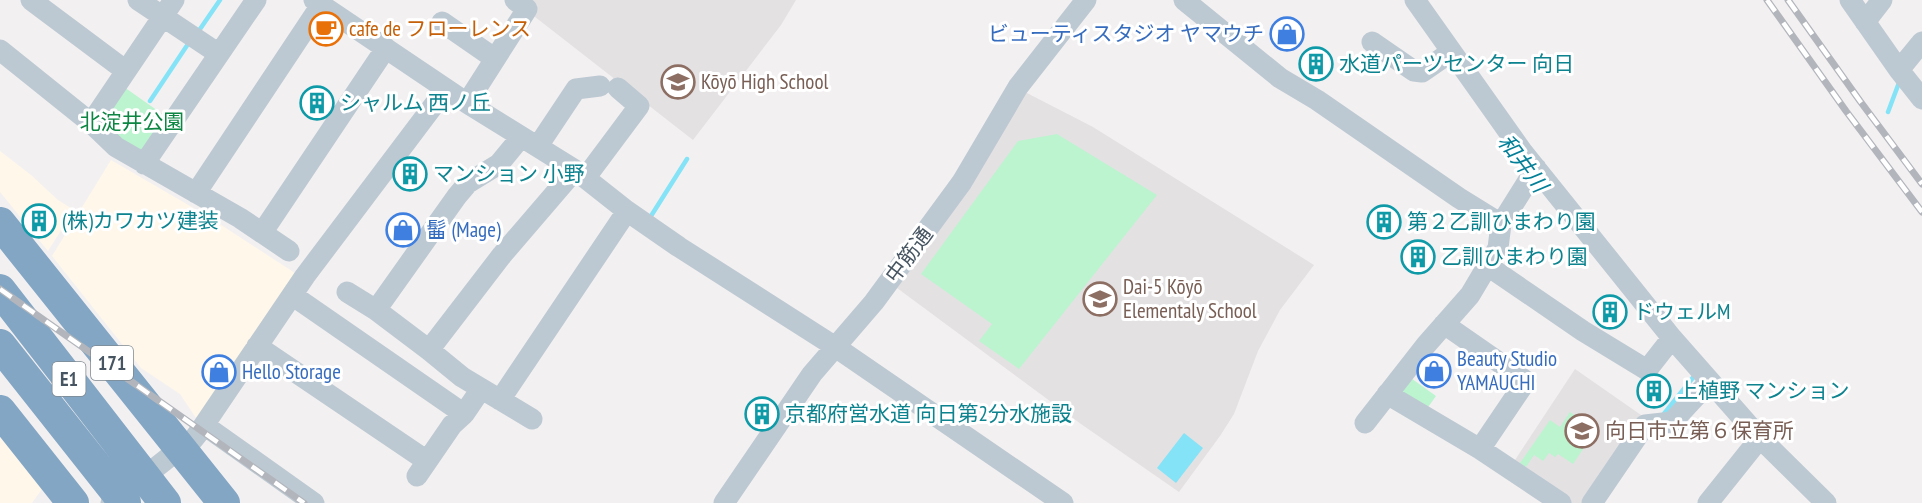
<svg xmlns="http://www.w3.org/2000/svg" width="1922" height="503" viewBox="0 0 1922 503" font-family="'PT Sans Narrow','Noto Sans JP',sans-serif">
<rect width="100%" height="100%" fill="#f3f0f1"/>
<path fill="#fef7ea" d="M0,151L31,175L58,200L74,210L48,251L0,192Z
M111,160L209,217L298,275L198,421L180,394L141,368L52,256Z
M0,437L42,489L32,503H0Z"/>
<path fill="#e4e1e3" d="M522,0H796L781,25L693,140L530,13Z
M1025,92L1093,127L1314,265L1280,310L1258,351L1234,414L1220,436L1179,492L1081,424L897,288Z
M1575,369L1641,415L1582,503H1571L1513,463Z"/>
<path fill="#bbf4cf" d="M124,87L168,118L141,158L102,120Z
M1057,134L1157,195L1019,369L979,341L992,324L921,274L1018,141Z
M1408,376L1436,396L1426,410L1403,395L1401,386Z
M1570,412L1596,430L1573,464L1558,454L1555,457L1549,453L1543,461L1534,455L1526,467L1520,463L1550,420L1560,427Z"/>
<path fill="#84e3f6" d="M1184,433L1203,448L1176,483L1157,468Z"/>
<g fill="none" stroke-linecap="round" stroke-linejoin="round">
<path stroke="#84e3f6" stroke-width="4.5" d="M198,32L220,0
M150,101L190,41
M1888,112L1900,80
M651,216L687,159
M1663,415L1695,375"/>
<path stroke="#bdc9d2" stroke-width="21" d="M31,0L126,71
M138,0L219,54
M314,0L467,103L575,170L627,211L679,247L834,346L1063,503
M1184,0L1280,78L1317,100L1459,198L1501,224
M1415,0L1522,151L1672,338L1760,438L1826,503
M1850,0L1899,70L1922,99
M442,22L494,58
M1865,22L1882,0
M1372,42L1414,71L1422,72L1451,52
M0,50L91,123L116,147L240,218L289,251
M1899,70L1922,42
M467,103L527,9L515,0
M91,123L174,0
M538,146L576,89L600,86
M144,164L256,0
M586,177L639,106L618,88
M196,193L321,5
M262,233L386,48
M1488,266L1583,331L1647,370L1672,338
M347,292L376,310L429,350L462,377L532,419
M292,295L464,414L481,389
M376,310L457,196L468,183L499,164L521,137
M1444,324L1526,381L1480,449
M257,346L427,461
M429,350L502,255L575,170
M1387,394L1480,449L1561,503
M500,400L627,211
M1365,423L1426,345L1470,295L1498,248L1501,224L1536,168
M204,425L305,276L446,89
M417,476L452,425L464,414
M111,503L173,454C188,448 195,438 204,425L314,503
M724,503L812,374L874,302L962,182L1018,87L1086,0
M1592,503L1645,425L1672,422L1710,381
M1708,503L1760,438"/>
<path stroke="#83a6c4" stroke-width="32" d="M0,223L224,503
M0,290L165,503
M0,345L125,503
M0,411L73,503"/>
<defs>
<path id="rail" d="M1767,0L1846,111L1922,212
M1788,0L1860,101L1922,184
M0,289L304,503"/>
</defs>
<use href="#rail" stroke="#b2b6bc" stroke-width="7"/>
<use href="#rail" stroke="#fff" stroke-width="4.5" stroke-dasharray="14" stroke-linecap="butt"/>
</g>
<defs>
<symbol id="cafe-ring" viewBox="-11 -11 22 22"><circle r="9.5" fill="#fff" stroke="#e8710a" stroke-width="1.5"/><path d="M-5.5-4.5H6V0H3Q3 3.5 0 3.5H-2.5Q-5.5 3.5-5.5 0ZM3-3.2v2h1.7v-2ZM-6 4.5H4V6H-6Z" fill="#e8710a"/></symbol>
<symbol id="shop-ring" viewBox="-11 -11 22 22"><circle r="9.5" fill="#fff" stroke="#3f7fe0" stroke-width="1.5"/><path d="M-5-2.5h2.3a2.7 3.5 0 0 1 5.4 0H5L5.5 6h-11ZM-1.5-2.5h3a1.5 2.3 0 0 0-3 0Z" fill="#3f7fe0"/></symbol>
<symbol id="building-ring" viewBox="-11 -11 22 22"><circle r="9.5" fill="#fff" stroke="#0f9aa8" stroke-width="1.5"/><path d="M-4-6H4V6H1V3H-1V6H-4ZM-2.5-4.3h1.7v1.8h-1.7ZM.8-4.3h1.7v1.8H.8ZM-2.5-1h1.7V.8h-1.7ZM.8-1h1.7V.8H.8Z" fill="#0f9aa8"/></symbol>
<symbol id="school-ring" viewBox="-11 -11 22 22"><circle r="9.5" fill="#fff" stroke="#8d6e63" stroke-width="1.5"/><path d="M0-5L7-2L0 1L-7-2ZM-4 1L0 2.5L4 1V4Q0 6-4 4Z" fill="#8d6e63"/></symbol>
</defs>
<g fill-rule="evenodd">
<use href="#cafe-ring" x="307" y="10" width="38" height="38"/>
<use href="#shop-ring" x="1268" y="15" width="38" height="38"/>
<use href="#building-ring" x="1297" y="45" width="38" height="38"/>
<use href="#school-ring" x="659" y="63" width="38" height="38"/>
<use href="#building-ring" x="298" y="84" width="38" height="38"/>
<use href="#building-ring" x="391" y="155" width="38" height="38"/>
<use href="#building-ring" x="20" y="202" width="38" height="38"/>
<use href="#building-ring" x="1365" y="203" width="38" height="38"/>
<use href="#shop-ring" x="384" y="211" width="38" height="38"/>
<use href="#building-ring" x="1399" y="238" width="38" height="38"/>
<use href="#school-ring" x="1081" y="280" width="38" height="38"/>
<use href="#building-ring" x="1591" y="293" width="38" height="38"/>
<use href="#shop-ring" x="1415" y="352" width="38" height="38"/>
<use href="#shop-ring" x="200" y="353" width="38" height="38"/>
<use href="#building-ring" x="1635" y="372" width="38" height="38"/>
<use href="#building-ring" x="743" y="395" width="38" height="38"/>
<use href="#school-ring" x="1563" y="412" width="38" height="38"/>
</g>
<g text-anchor="middle" stroke-width="6" stroke-linejoin="round" paint-order="stroke">
<g fill="#fff" stroke="#7e8890" stroke-width="1.5">
<rect x="91" y="346" width="42" height="34" rx="4.5"/>
<rect x="52.5" y="362" width="33" height="34" rx="4.5"/>
</g>
<g font-size="20" font-weight="bold" fill="#465561">
<text x="112" y="370">171</text>
<text x="69" y="386">E1</text>
</g>
<g font-size="21" fill="#c56008" stroke="#fff" text-anchor="start">
<text x="349" y="36">cafe de フローレンス</text>
</g>
<g font-size="21" fill="#366cbe" stroke="#fff" text-anchor="start">
<text x="1264" y="41" text-anchor="end">ビューティスタジオ ヤマウチ</text>
<text x="426" y="237">髷 (Mage)</text>
<text x="1457" y="366">Beauty Studio<tspan x="1457" dy="24">YAMAUCHI</tspan></text>
<text x="242" y="379">Hello Storage</text>
</g>
<g font-size="21" fill="#0d838f" stroke="#fff" text-anchor="start">
<text x="1339" y="71">水道パーツセンター 向日</text>
<text x="340" y="110">シャルム 西ノ丘</text>
<text x="433" y="181">マンション 小野</text>
<text x="62" y="228">(株)カワカツ建装</text>
<text x="1407" y="229">第２乙訓ひまわり園</text>
<text x="1441" y="264">乙訓ひまわり園</text>
<text x="1633" y="319">ドウェルM</text>
<text x="1677" y="398">上植野 マンション</text>
<text x="785" y="421">京都府営水道 向日第2分水施設</text>
</g>
<g font-size="21" fill="#785e54" stroke="#fff" text-anchor="start">
<text x="701" y="89">Kōyō High School</text>
<text x="1123" y="294">Dai-5 Kōyō<tspan x="1123" dy="24">Elementaly School</tspan></text>
<text x="1605" y="438">向日市立第６保育所</text>
</g>
<g font-size="21" fill="#0d8644" stroke="#fff">
<text x="132" y="129">北淀井公園</text>
</g>
<g font-size="21" fill="#465561" stroke="#fff">
<text transform="translate(909 255) rotate(-53)" y="7">中筋通</text>
</g>
<g font-size="22" font-style="italic" fill="#037f98" stroke="#fff">
<text transform="translate(1523 163) rotate(53)" y="8">和井川</text>
</g>
</g>
</svg>
